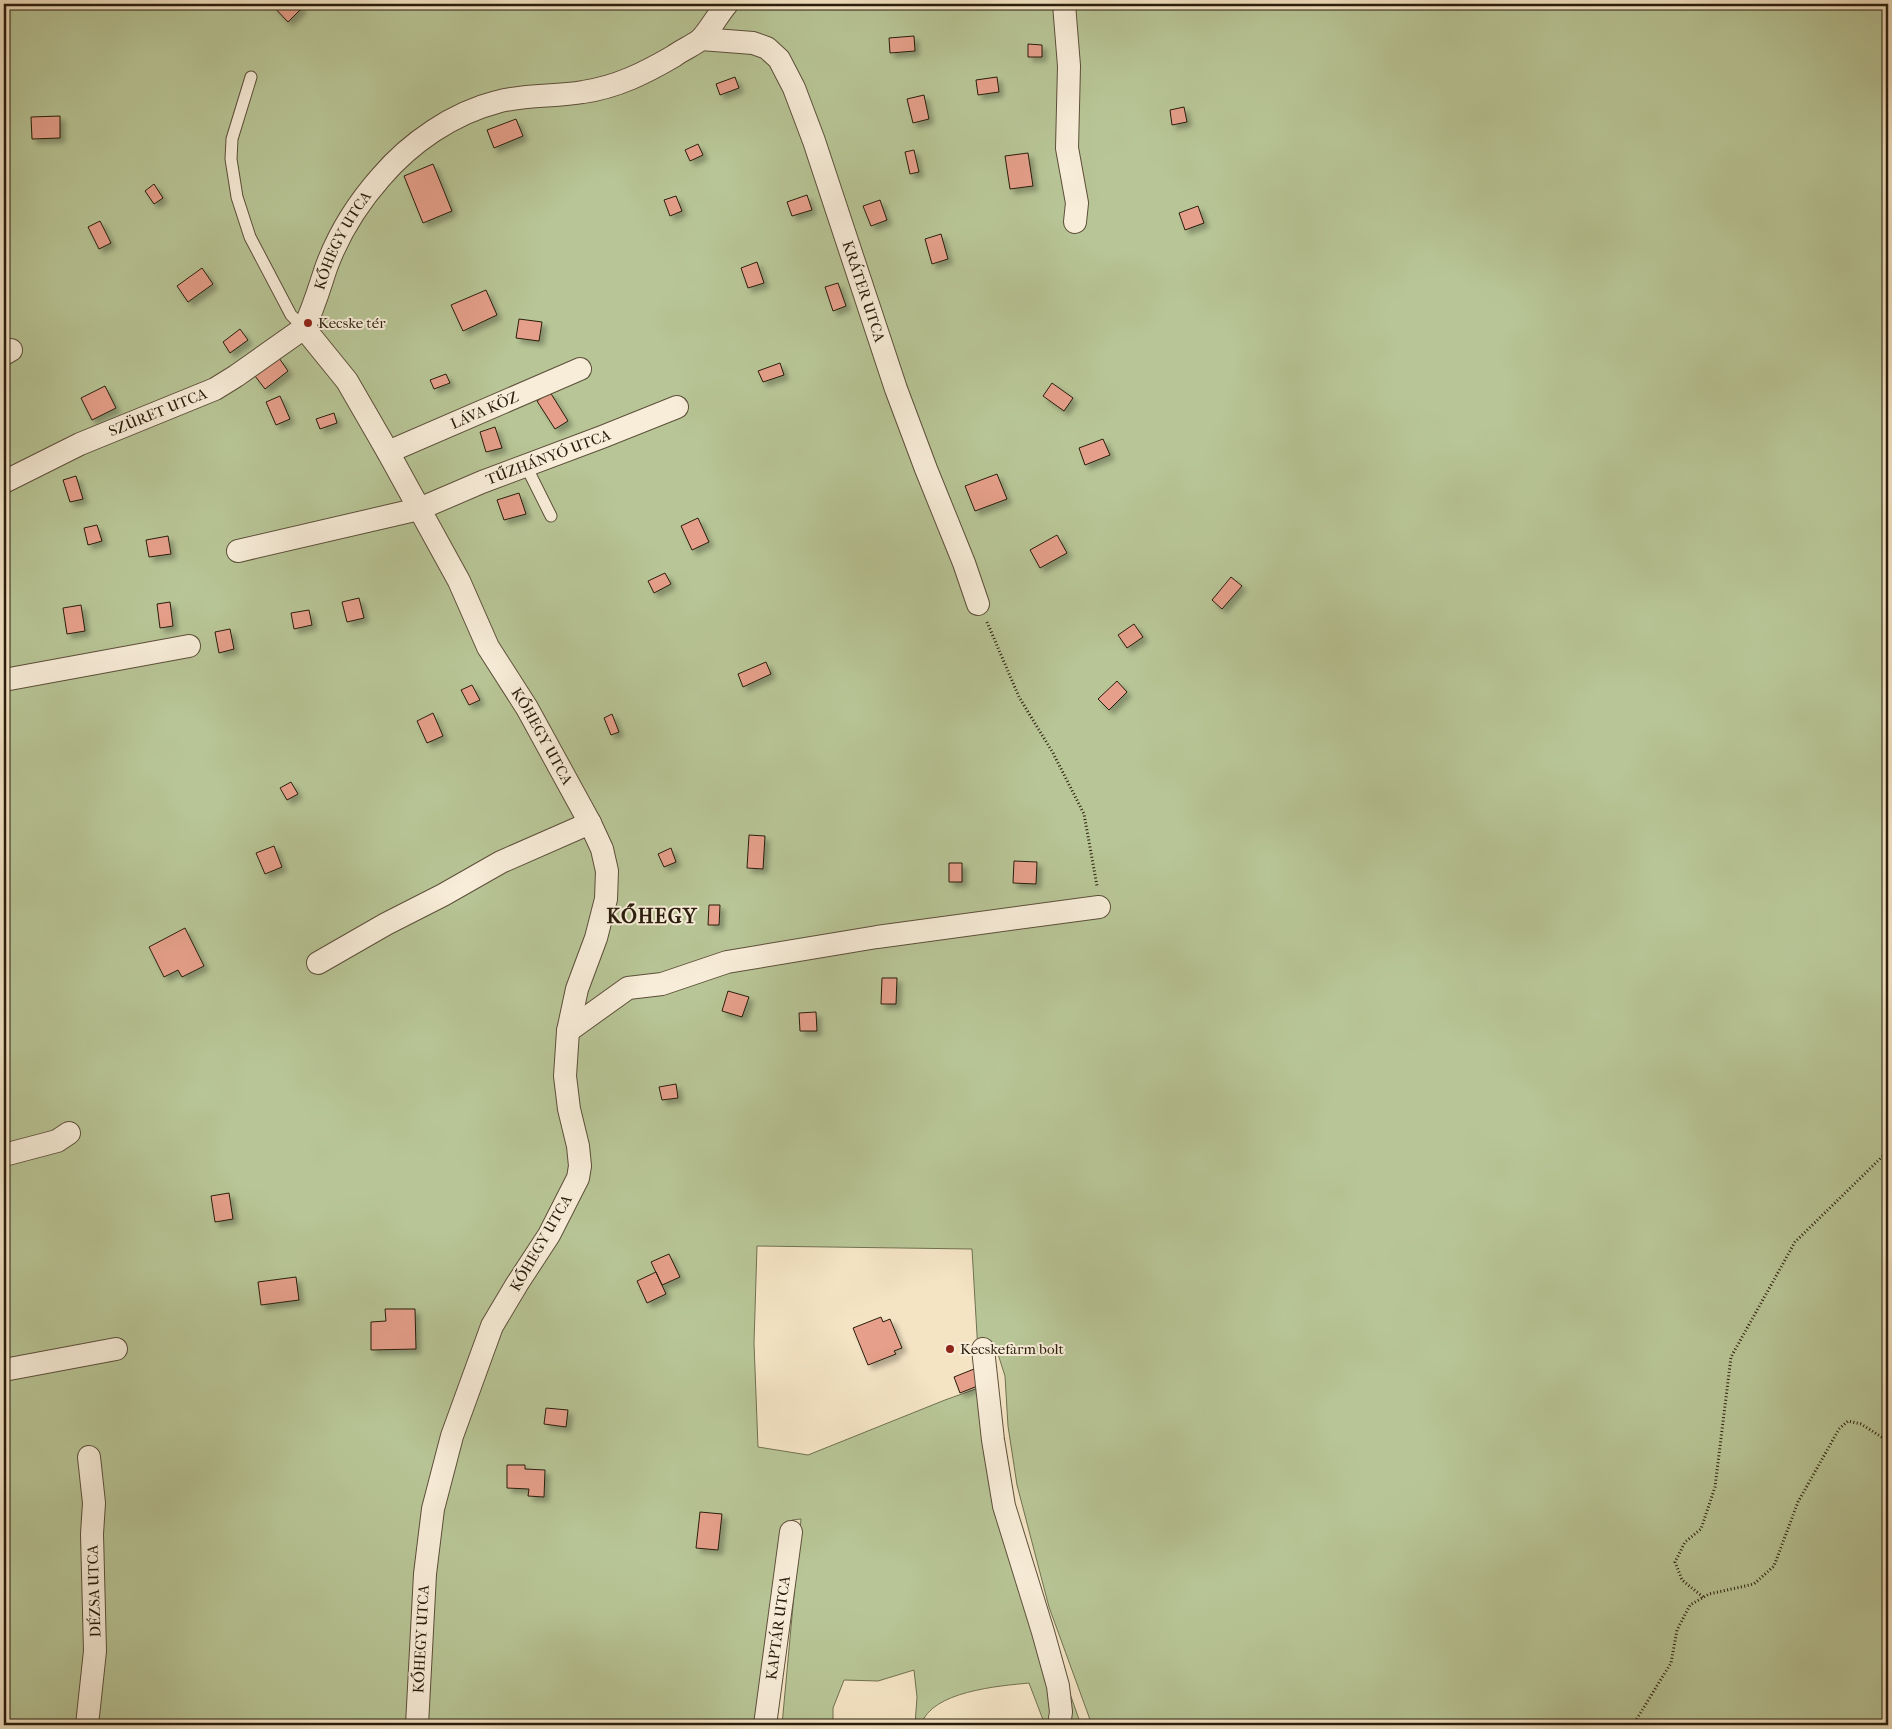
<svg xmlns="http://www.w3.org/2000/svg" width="1892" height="1729" viewBox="0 0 1892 1729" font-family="'IM FELL French Canon',serif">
<defs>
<filter id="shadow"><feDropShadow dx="4.5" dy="4.5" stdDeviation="2.5" flood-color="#0004"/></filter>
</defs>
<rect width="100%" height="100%" fill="#f4e4c4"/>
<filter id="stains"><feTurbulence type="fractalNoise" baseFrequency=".004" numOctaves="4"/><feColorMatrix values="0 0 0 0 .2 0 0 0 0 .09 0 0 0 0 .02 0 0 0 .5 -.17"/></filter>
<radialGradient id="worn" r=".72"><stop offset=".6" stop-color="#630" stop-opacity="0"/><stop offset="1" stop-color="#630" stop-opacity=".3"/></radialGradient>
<path fill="#b8c596" stroke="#707151" d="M4,4H1888V1725H1092L1049,1607L1017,1485L1008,1426L1005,1376L997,1351L978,1352L972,1249L757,1246L754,1343L758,1447L808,1455L945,1400L987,1385L1010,1497L1044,1620L1081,1725H1045L1029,1683C999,1686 931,1691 921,1725H915L917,1697L914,1670L878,1681L844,1680L833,1708V1725H782L801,1519L792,1520L771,1725H4Z"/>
<path fill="#e59f8a" stroke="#291d0c" filter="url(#shadow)" d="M275,4H298L302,8L288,22L273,6Z
M914,36L915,51L890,53L889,38Z
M1028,44L1042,45V57H1028Z
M735,77L739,88L720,95L716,84Z
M997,77L999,92L978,95L976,80Z
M924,95L929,119L913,123L907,99Z
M1184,107L1187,122L1172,125L1170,110Z
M60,116V138L32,139L31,117Z
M516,119L523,136L494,148L487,130Z
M698,144L703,155L690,161L685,150Z
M914,150L919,172L910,174L905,152Z
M1028,153L1033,186L1010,189L1005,156Z
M433,164L452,211L423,223L404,176Z
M154,184L163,198L154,204L145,191Z
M807,195L812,210L792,216L787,202Z
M676,196L682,211L670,216L664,200Z
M880,200L887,220L871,226L863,206Z
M1198,206L1204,223L1185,230L1179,213Z
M100,221L111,243L99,249L88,227Z
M941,234L948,259L932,264L925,239Z
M757,262L764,283L748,288L741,268Z
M202,268L213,284L188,302L177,286Z
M838,283L846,306L833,311L825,287Z
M486,290L497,315L463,331L451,305Z
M519,319L542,322L539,341L516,338Z
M240,329L248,340L230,353L223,342Z
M279,358L288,371L265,389L255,376Z
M780,363L784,375L763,382L758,371Z
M446,374L450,383L434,389L430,380Z
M1052,383L1073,398L1064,411L1043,396Z
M105,386L116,408L92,420L81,398Z
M550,392L568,421L555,429L537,401Z
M280,396L290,419L276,425L266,402Z
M334,413L337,423L320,429L316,419Z
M495,427L502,448L486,452L480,432Z
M1103,439L1110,455L1085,465L1079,448Z
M997,474L1007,499L975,511L965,486Z
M76,476L83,499L70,502L63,480Z
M519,493L526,514L504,520L497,500Z
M698,518L709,542L692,550L681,526Z
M97,525L102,541L88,545L84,528Z
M1057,535L1067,553L1040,568L1030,550Z
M168,536L171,554L149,557L146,540Z
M665,573L671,584L654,593L648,581Z
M1231,577L1242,586L1222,609L1212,600Z
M359,598L364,618L347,622L342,602Z
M170,602L173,626L160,628L157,604Z
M81,605L85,631L67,634L63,608Z
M309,610L312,625L294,629L291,613Z
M1134,624L1143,637L1127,648L1118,635Z
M230,629L234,649L219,653L215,632Z
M766,662L771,674L743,687L738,674Z
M1117,681L1127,692L1109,710L1098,699Z
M472,685L480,700L469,705L461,690Z
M433,713L443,736L427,743L417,721Z
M612,714L619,732L611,735L604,718Z
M291,782L298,794L287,800L280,788Z
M749,835L765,836L763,869L747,868Z
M274,846L282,867L265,874L256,853Z
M671,848L676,862L664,867L658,854Z
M1014,861L1037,862L1036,884L1013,883Z
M949,863H962V882H949Z
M709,905H720L719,925H708Z
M185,928L204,966L182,977L178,970L164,977L149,947Z
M882,978H897L896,1004H881Z
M728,991L749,997L742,1017L722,1011Z
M816,1012L817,1031H800L799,1013Z
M676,1084L678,1098L662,1100L659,1087Z
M229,1193L233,1219L215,1222L211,1196Z
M669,1254L680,1277L662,1285L651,1262Z
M656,1272L666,1294L647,1303L637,1281Z
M296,1277L299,1300L261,1305L258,1282Z
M385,1309H415L416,1349L371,1350V1322L386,1321Z
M881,1317L883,1322L890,1319L902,1348L894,1351L896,1354L868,1365L853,1328Z
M979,1367L985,1383L960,1393L954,1377Z
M546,1408L568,1410L566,1427L544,1424Z
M507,1465H525V1469L545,1470L544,1497L528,1496L529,1489L507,1488Z
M700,1512L722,1514L718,1550L696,1548Z"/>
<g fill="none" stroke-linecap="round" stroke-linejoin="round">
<defs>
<path id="lane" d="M251,77L232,139L231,159L237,197L250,237L291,315L304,328
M526,466L551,516"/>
<g id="street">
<path d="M1064,4L1069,66L1067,148L1077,203L1075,222"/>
<path id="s1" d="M701,39L753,43L767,48L779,59L794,88L814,141L896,389L926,469L964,563L978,604"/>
<path id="s2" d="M304,328L347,381L388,452L459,581L488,647L527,708L590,823L602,849L607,871L606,899L596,938L577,989L568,1031L565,1076L569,1109L578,1146L580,1166L578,1178L549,1235L517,1284L492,1326L452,1436L433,1509L425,1574L417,1725"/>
<path id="s3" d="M304,328C314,307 319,289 326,268C338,235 358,203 381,177C410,143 453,113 497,102C525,94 555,97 583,92C617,87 645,73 674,56C682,50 692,46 700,40C707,34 719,13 727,4"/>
<path d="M4,354L11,350"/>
<path id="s4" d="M388,452L580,369"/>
<path id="s5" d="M4,482L80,444L215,389L236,376L304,328"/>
<path id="s6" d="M238,551L419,509L482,482L602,437L677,407"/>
<path d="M4,680L189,646"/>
<path d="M318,963L386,924L443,895L501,862L590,823"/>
<path d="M568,1031L628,988L662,984L727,962L877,937L1099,907"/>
<path d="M4,1155L57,1141L69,1133"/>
<path d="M983,1349L993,1440L1004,1506L1043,1632L1058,1686L1061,1712L1059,1725"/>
<path d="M4,1370L116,1349"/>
<path d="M87,1725L95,1651L92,1534L94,1503L89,1457"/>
<path id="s7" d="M765,1725L791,1532"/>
</g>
</defs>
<use href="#lane" stroke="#5c4f3a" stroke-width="13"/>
<use href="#street" stroke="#5c4f3a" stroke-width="24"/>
<path stroke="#291d0c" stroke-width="3" stroke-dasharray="1 2.5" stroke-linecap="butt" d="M987,622L1019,697L1053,753L1084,814L1097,886
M1703,1597L1682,1580L1675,1562L1685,1542L1701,1529L1715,1487L1731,1357L1795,1242L1888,1151
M1633,1725L1671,1663L1677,1630L1690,1605L1709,1594L1754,1584L1774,1566L1798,1502L1839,1429L1848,1421L1861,1424L1888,1441"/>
<use href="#lane" stroke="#f8edd9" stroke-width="11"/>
<use href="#street" stroke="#f8edd9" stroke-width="22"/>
</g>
<g fill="#8f2418" stroke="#f8edd9" stroke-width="2">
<circle cx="308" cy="323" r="5"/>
<circle cx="950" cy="1349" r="5"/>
</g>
<g text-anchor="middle" stroke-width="4" stroke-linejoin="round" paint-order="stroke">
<g font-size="15" fill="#291d0c" stroke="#f8edd9">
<text dy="5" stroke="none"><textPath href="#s3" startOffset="96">KŐHEGY UTCA</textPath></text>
<text dy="5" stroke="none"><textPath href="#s1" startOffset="331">KRÁTER UTCA</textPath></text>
<text dy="5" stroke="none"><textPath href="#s4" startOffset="105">LÁVA KÖZ</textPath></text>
<text dy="5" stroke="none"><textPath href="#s5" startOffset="169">SZÜRET UTCA</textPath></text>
<text dy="5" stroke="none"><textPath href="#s6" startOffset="325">TŰZHÁNYÓ UTCA</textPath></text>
<text dy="5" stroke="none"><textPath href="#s2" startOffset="474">KŐHEGY UTCA</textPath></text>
<text transform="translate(541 1243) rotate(-60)" y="5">KŐHEGY UTCA</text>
<text transform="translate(94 1591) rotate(-92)" y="5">DÉZSA UTCA</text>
<text dy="5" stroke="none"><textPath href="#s7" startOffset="98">KAPTÁR UTCA</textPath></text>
<text transform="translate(421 1639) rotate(-87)" y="5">KŐHEGY UTCA</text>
</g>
<g font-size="15" fill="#291d0c" stroke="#f8edd9" text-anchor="start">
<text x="318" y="328">Kecske tér</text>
<text x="960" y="1354">Kecskefarm bolt</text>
</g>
<g font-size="20" font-weight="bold" letter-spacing="1" fill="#291d0c" stroke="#f8edd9">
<text x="652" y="923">KŐHEGY</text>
</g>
</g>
<rect width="1892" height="1729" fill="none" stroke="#f4e4c4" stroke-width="20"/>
<rect x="5" y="5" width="1882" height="1719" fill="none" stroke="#291d0c" stroke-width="2.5"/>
<rect x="10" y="10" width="1872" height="1709" fill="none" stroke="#291d0c"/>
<rect width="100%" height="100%" filter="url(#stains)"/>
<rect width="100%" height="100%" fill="url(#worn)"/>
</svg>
